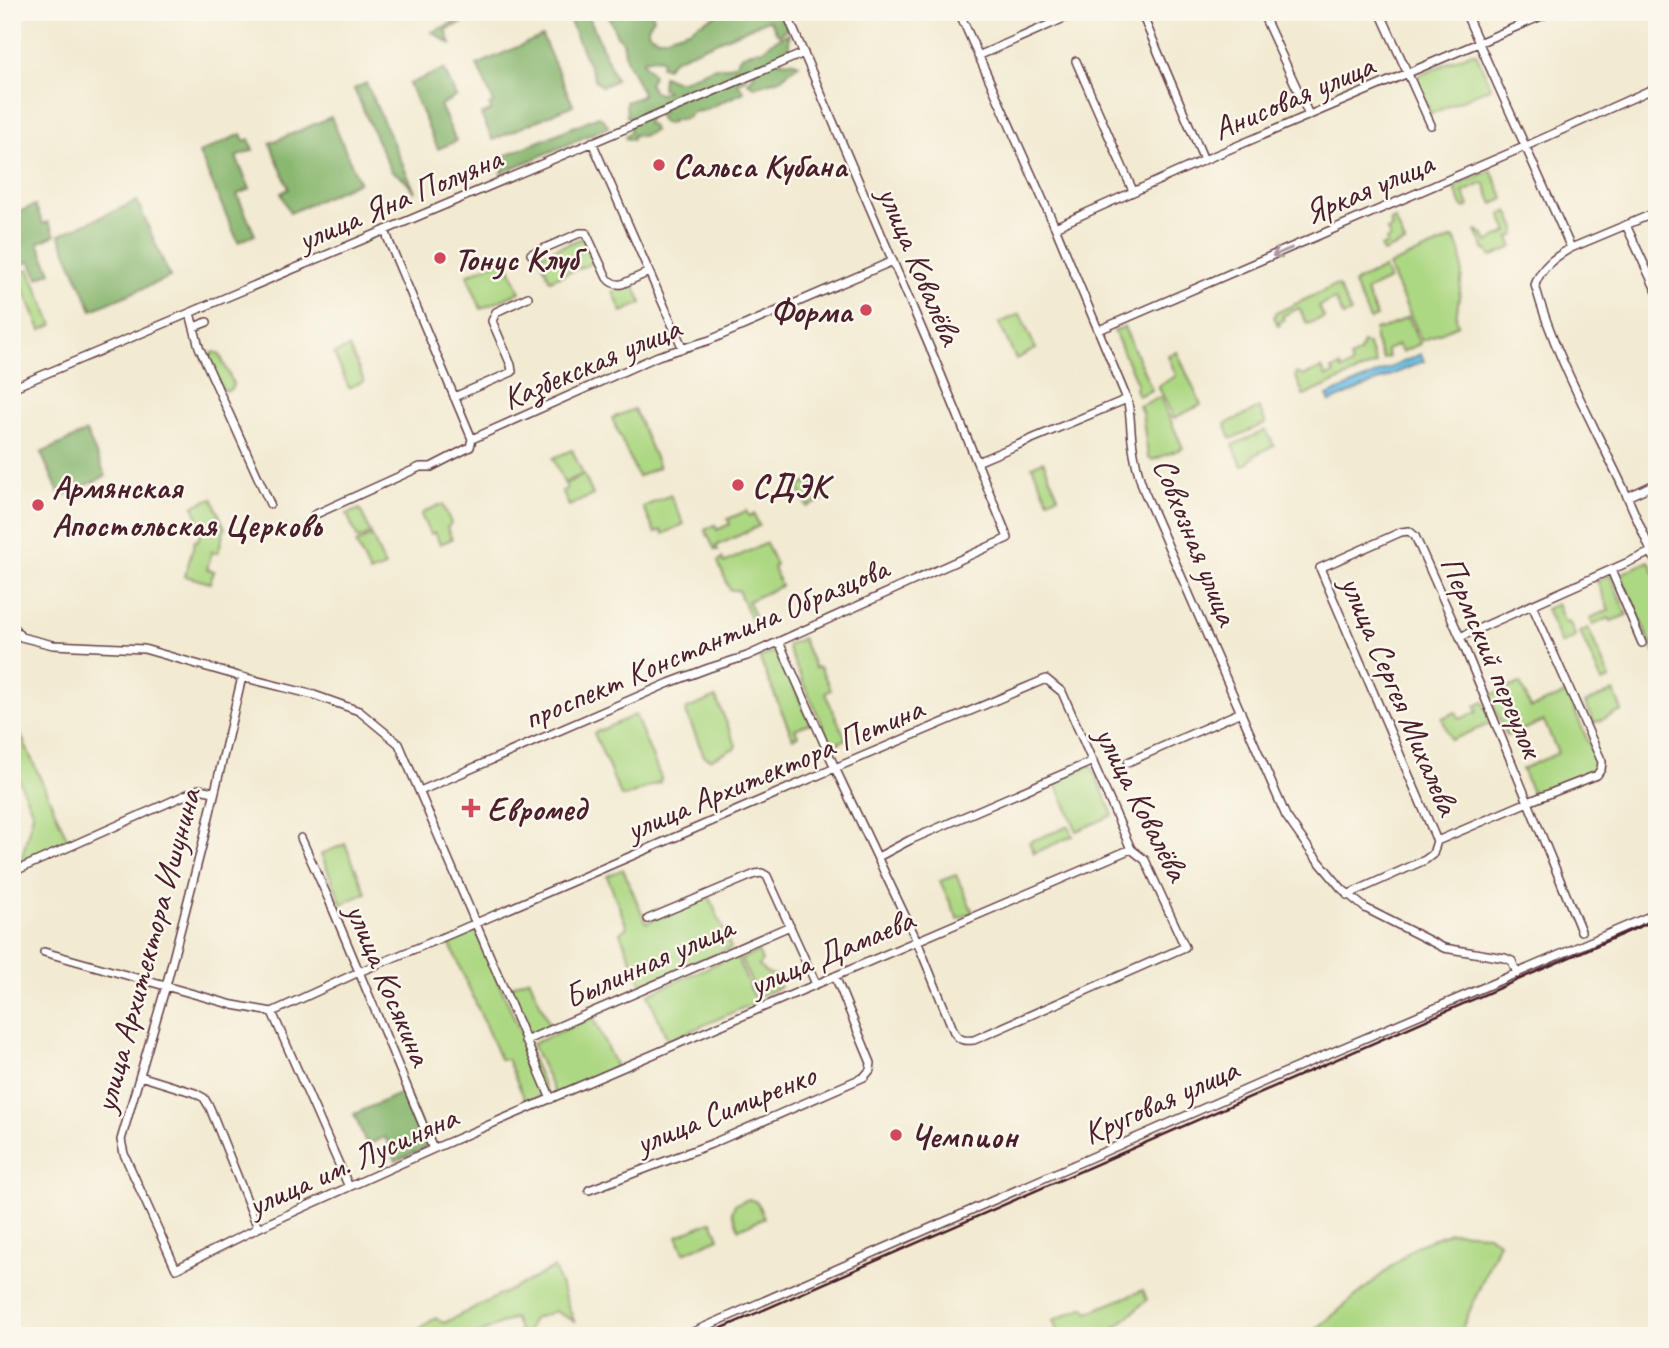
<svg xmlns="http://www.w3.org/2000/svg" width="1669" height="1348" viewBox="0 0 1669 1348" font-family="Caveat,sans-serif">
<rect width="100%" height="100%" fill="#fbf7ec"/>
<filter id="ink" filterUnits="userSpaceOnUse"><feTurbulence type="fractalNoise" baseFrequency=".0143" numOctaves="2"/><feDisplacementMap in="SourceGraphic" scale="14" xChannelSelector="R" yChannelSelector="G"/><feConvolveMatrix kernelMatrix="1 2 1 2 8 2 1 2 1" color-interpolation-filters="sRGB"/></filter>
<filter id="wash" filterUnits="userSpaceOnUse"><feTurbulence type="fractalNoise" baseFrequency=".00686" numOctaves="4" result="noise"/><feDisplacementMap in="SourceGraphic" scale="28" xChannelSelector="R" yChannelSelector="G"/><feGaussianBlur stdDeviation="1.57" result="paint"/><feColorMatrix in="noise" values="0 0 0 0 0 0 0 0 0 0 0 0 0 0 0 0 0 1.4 0 .05"/><feComposite in="paint" operator="in"/></filter>
<g filter="url(#wash)">
<rect width="100%" height="100%" fill="#f2ead1"/>
<path fill="#add883" stroke="#7c7c57" stroke-width="2" d="M1470,53H1476L1491,87L1431,114L1414,78Z
M1491,170L1504,199L1493,204L1484,183L1463,192L1469,206L1466,208L1462,206L1454,187Z
M1508,211L1516,229L1515,235L1509,238L1513,247L1491,257L1487,250H1485L1476,231L1478,230L1480,234L1483,233L1487,242L1508,232L1501,215Z
M1395,219L1405,243L1383,252L1381,247L1387,244L1386,240L1390,238L1387,230L1392,228L1390,221Z
M585,237L595,262L550,280L539,255Z
M1453,238C1470,254 1458,297 1456,319L1458,325L1422,341L1388,266Z
M506,258L520,292L481,309L467,275Z
M1384,268L1389,280L1368,290L1366,292L1377,317L1370,320L1354,284L1357,281Z
M29,269L53,325L41,330L17,274Z
M633,283L642,303L622,312L613,292Z
M1334,286H1338L1340,289L1351,313L1343,316L1335,299L1319,306L1324,318L1307,324L1299,308L1282,316L1284,320L1279,322L1280,325L1278,326L1274,317L1276,313Z
M1020,314L1036,349L1016,359L999,323Z
M1408,317L1420,344L1402,352L1398,345L1386,350L1389,357L1383,359L1375,340V329H1383Z
M1124,327L1152,390L1138,396L1135,389L1137,383L1114,331Z
M1363,343L1368,344L1376,364L1304,396L1295,375L1296,373L1304,376L1322,368L1326,377L1334,374L1332,370L1340,366L1342,370L1352,365L1350,358L1359,353Z
M349,347L364,381L349,388L334,354Z
M215,352L220,355L233,383L232,388L228,391L222,389L209,360L211,354Z
M1177,352L1201,405L1174,418L1158,386L1176,376L1168,355Z
M1160,397L1183,448L1153,460L1148,457L1142,412L1139,406Z
M1259,408L1266,423L1231,439L1225,424Z
M634,409L659,467L638,477L612,418Z
M1266,430L1274,446L1256,454L1248,463L1242,466L1233,445Z
M572,450L583,474L564,483L553,458Z
M1043,461L1058,496L1048,500L1032,466Z
M584,475L593,495L569,506L562,491L567,489L565,484Z
M814,479L823,500L807,507L798,487Z
M670,495L684,524L663,534L661,530L655,533L643,507Z
M212,498L225,528L218,553L212,552L207,569L214,571L210,583L185,576L195,540L198,541L202,528L193,506Z
M439,505H443L451,523L447,528L452,539L440,544L435,533L430,534L421,515L424,512Z
M360,509L371,534L358,539L347,514Z
M746,511L749,516L754,514L759,526L716,546L718,550H715L705,530L715,525L717,530L730,524L728,519Z
M372,536L385,567L370,573L356,543Z
M766,543L776,565L773,567L781,586L748,601L758,626L755,628L738,590H730L718,562L722,558L724,563Z
M1649,561L1657,579V657L1620,574Z
M1610,575L1627,615L1611,621L1609,618L1593,625L1590,618L1609,610L1597,581Z
M1557,604L1565,623L1569,622L1576,637L1561,644L1546,609Z
M1588,628L1610,679L1602,682L1580,632Z
M802,638L815,668L820,667L831,690L825,693L846,739L832,746L788,649V645Z
M774,651L779,652L810,723L795,729L798,735L793,738L760,660V658Z
M1520,683L1531,708L1567,693L1599,767L1533,795L1522,769L1558,753L1544,721L1507,736L1489,696Z
M1614,691L1622,711L1594,723L1585,703Z
M714,698H716L736,745L735,748L711,759L704,756L686,712L687,709Z
M1483,702L1492,723L1451,740L1442,718L1456,712L1460,719L1477,712L1475,706Z
M635,715L661,778L660,782L625,797L621,796L594,733Z
M14,720L69,842L20,866L33,813L12,764V726Z
M1091,765L1113,815L1077,831L1055,781Z
M1069,826L1073,836L1034,853L1029,842Z
M345,844L366,893L342,904L321,854Z
M623,869L646,923L709,896L731,948L642,985L620,933L627,927L607,876Z
M956,875L973,912L958,919L940,881Z
M476,930L547,1093L526,1102L507,1059H500L449,942Z
M758,952L762,961L759,965C763,972 767,974 774,975L780,987L758,997L741,959Z
M736,955L756,1002L668,1041L648,994Z
M529,978L550,1026L530,1034L510,987Z
M593,1017L616,1067L555,1094L532,1044Z
M749,1199L757,1202L764,1218L739,1229L732,1212L735,1204Z
M712,1221L719,1238L684,1253L677,1236Z
M1450,1232L1488,1234L1499,1242L1459,1336H1308L1416,1246Z
M554,1268L574,1321L555,1311L533,1319L526,1336H522L514,1318L474,1336H410L435,1318L444,1323Z
M1143,1290L1147,1300L1114,1329V1336H1059L1053,1320L1085,1307L1088,1313Z"/>
<path fill="#8ab871" stroke="#6a6c4e" stroke-width="2" d="M462,12H487L446,30L451,44L432,32L451,24Z
M566,12H587L616,80L602,87L595,80Z
M607,12H652L654,18L648,27V31L651,35L658,38H663L689,30L702,22L722,12H781L788,27L780,35L777,33L771,22L768,20L673,60L666,68L661,66L662,62L661,59L655,58L643,60V63L649,69L653,76L649,83L654,92L659,94L667,91L662,88L663,76L675,81H682L715,67H728L735,64L741,56L753,51L763,50L772,42L789,33V50L783,54L780,61L794,62L799,64L780,79L754,87L748,82L755,73L749,67L744,69L745,79L738,83L744,92L702,111L693,112L684,119L675,120L667,124L663,123L658,114L663,111L659,104L653,108L647,124L652,125L654,131L642,136L633,135L632,140L625,138L626,135L630,132V126L632,124V117H627L626,102L640,97L643,94L626,59L623,41L617,36Z
M542,36L573,105L493,140L481,115L492,110L489,105L494,103L477,65Z
M444,69L456,97L440,105L456,141L438,149L409,84Z
M366,83L415,192L402,177L391,171L354,89Z
M599,116L606,122L608,127L501,173L504,164L502,157Z
M331,117L359,182L290,213L281,193L289,189L270,143Z
M241,134L244,141L249,139L253,150L236,157L250,189L237,194L255,235L238,242L199,153Z
M137,201L170,277L92,310L59,235Z
M35,205L43,224L48,222L55,235L38,243L51,272L38,278L30,261L17,267L12,256V215Z
M86,432L106,476L61,497L41,453Z
M406,1091L430,1145L396,1161L385,1137L367,1145L354,1114Z"/>
<path fill="#66bfe3" stroke="#586f87" stroke-width="2" d="M1421,354L1424,361L1330,402L1327,396Z"/>
</g>
<g filter="url(#ink)">
<g fill="none" stroke-linecap="round" stroke-linejoin="round">
<defs>
<path id="minor" d="M959,12L1055,227L1127,399C1131,413 1130,426 1132,440C1134,457 1138,474 1144,491L1286,816L1312,853L1342,889L1365,908L1444,948L1505,958L1512,961L1517,974
M1141,12L1204,160
M1262,12L1309,115
M1380,12L1431,125
M1465,12L1571,248C1555,257 1541,267 1535,285C1556,360 1595,426 1627,496C1637,519 1647,542 1657,565
M1655,12L1657,16
M978,56L1078,12
M1076,61L1133,191
M592,142L683,349
M1626,225L1657,292
M1055,227L1204,160L1551,12
M385,230L390,244L472,439
M1571,248L1657,212
M531,254L580,233H586L607,278C611,283 615,285 622,284L649,272
M190,313L199,347L270,504
M194,327L207,322
M1099,330L1524,147L1657,87
M12,388L804,53
M454,397L512,372L511,365L492,321L496,312L528,297
M977,462L1127,399
M1627,497L1657,483
M314,515L420,467H431L470,447L472,439L658,356L710,340L893,261
M1611,570L1642,643
M12,625L21,637L53,645L144,649L242,677L314,695L359,711L399,744L551,1099
M1460,637L1651,552
M242,677L202,846L166,986L121,1140L124,1154L176,1269L258,1228L433,1149L1131,849
M1128,762L1241,712
M420,791L669,683L709,668L747,656L1008,538L933,355L786,12
M301,838L329,900L433,1149
M1437,841L1320,568L1401,532L1409,531L1415,536L1460,637L1581,931
M1437,841L1528,802L1597,775L1601,769L1602,762L1532,605
M878,857L910,840L1093,761
M15,871L199,789L214,792
M1347,895L1425,860L1433,854L1437,841
M648,919L755,874L762,873L767,876L816,984
M44,952L233,1005L272,1012L359,972L453,933L835,768L1046,679L1062,692L1131,849L1145,860L1185,947L974,1040C964,1041 960,1041 954,1032L917,941L835,768L779,642
M272,1012L349,1187
M525,1041L790,926
M140,1076L195,1093L204,1098L210,1108L258,1228
M589,1190L711,1144L864,1077L870,1070L871,1063L835,976
M684,1336L1279,1075L1657,913"/>
</defs>
<use href="#minor" stroke="#633d44" stroke-width="10"/>
<use href="#minor" stroke="#fff" stroke-width="7"/>
<path stroke="#4a1f2b" stroke-width="2.5" d="M704,1336L1657,919"/>
</g>
<defs><path id="oneway-shaft" d="M-6 0H5M1.5-3L5.5 0L1.5 3" fill="none" stroke-width="1.6" stroke-linecap="round" stroke-linejoin="round" transform="scale(1.75)"/></defs>
<use stroke="#ae9aa0" href="#oneway-shaft" transform="translate(1282 252) rotate(157)"/>
</g>
<g fill="#d1495b" stroke="#fbf7ec" stroke-width="2.5">
<circle cx="659" cy="165" r="7"/>
<circle cx="440" cy="258" r="7"/>
<circle cx="866" cy="310" r="7"/>
<circle cx="738" cy="485" r="7"/>
<circle cx="38" cy="505" r="7"/>
<path d="M467.5 797.5h7v7h7v7h-7v7h-7v-7h-7v-7h7z"/>
<circle cx="896" cy="1135" r="7"/>
</g>
<g text-anchor="middle" stroke-width="5" stroke-linejoin="round" paint-order="stroke">
<g font-size="33" fill="#4a1f2b" stroke="#fbf7ec">
<text transform="translate(1293 96) rotate(-23)" y="12">Анисовая улица</text>
<text transform="translate(1368 187) rotate(-23)" y="12">Яркая улица</text>
<text transform="translate(399 198) rotate(-23)" y="12">улица Яна Полуяна</text>
<text transform="translate(921 265) rotate(67)" y="12">улица Ковалёва</text>
<text transform="translate(591 362) rotate(-23)" y="12">Казбекская улица</text>
<text transform="translate(1197 541) rotate(68)" y="12">Совхозная улица</text>
<text transform="translate(705 642) rotate(-23)" y="12">проспект Константина Образцова</text>
<text transform="translate(1493 656) rotate(67)" y="12">Пермский переулок</text>
<text transform="translate(1401 695) rotate(67)" y="12">улица Сергея Михалева</text>
<text transform="translate(774 768) rotate(-23)" y="12">улица Архитектора Петина</text>
<text transform="translate(1143 803) rotate(63)" y="12">улица Ковалёва</text>
<text transform="translate(146 950) rotate(-75)" y="12">улица Архитектора Ишунина</text>
<text transform="translate(831 951) rotate(-23)" y="12">улица Дамаева</text>
<text transform="translate(648 961) rotate(-24)" y="12">Былинная улица</text>
<text transform="translate(390 984) rotate(67)" y="12">улица Косякина</text>
<text transform="translate(1160 1100) rotate(-24)" y="12">Круговая улица</text>
<text transform="translate(725 1108) rotate(-22)" y="12">улица Симиренко</text>
<text transform="translate(352 1160) rotate(-24)" y="12">улица им. Лусиняна</text>
</g>
<g font-size="33" font-weight="bold" fill="#4a1f2b" stroke="#fbf7ec" text-anchor="start">
<text x="673" y="177">Сальса Кубана</text>
<text x="454" y="270">Тонус Клуб</text>
<text x="852" y="322" text-anchor="end">Форма</text>
<text x="752" y="497">СДЭК</text>
<text x="52" y="498">Армянская<tspan x="52" dy="38">Апостольская Церковь</tspan></text>
<text x="487" y="820">Евромед</text>
<text x="910" y="1147">Чемпион</text>
</g>
</g>
<rect width="1669" height="1348" fill="none" stroke="#fbf7ec" stroke-width="42"/>
</svg>
